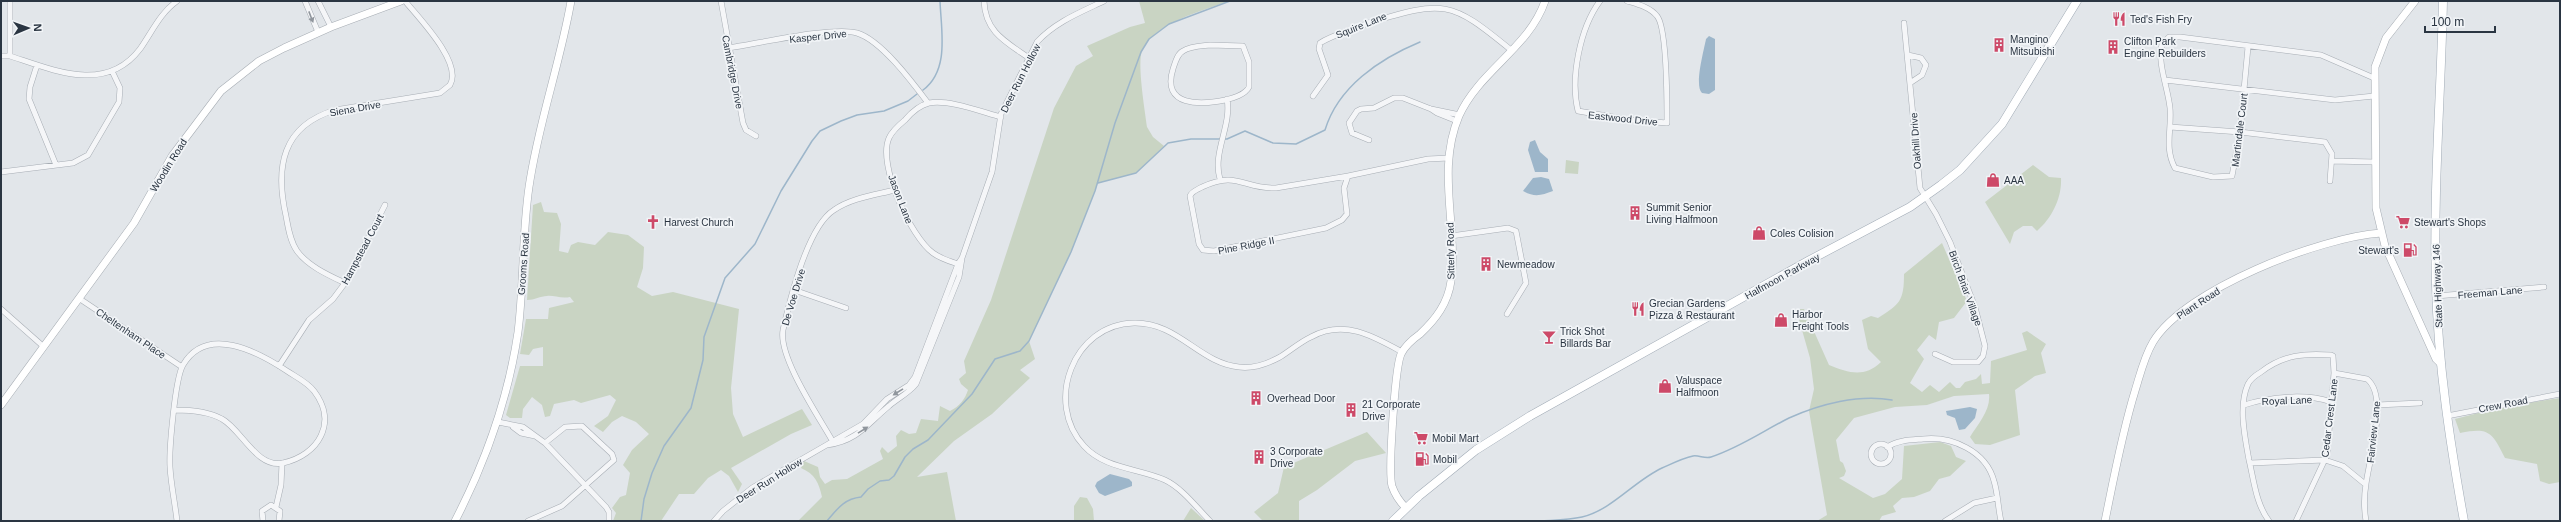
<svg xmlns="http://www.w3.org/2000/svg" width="2561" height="522" viewBox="0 0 2561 522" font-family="Helvetica,sans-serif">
<rect width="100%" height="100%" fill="#e2e6ea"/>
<path fill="#c9d4c3" d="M1139,1H1230C1204,10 1153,23 1142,51C1137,64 1145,111 1147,127L1153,137L1164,146L1136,173L1098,183L1071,252L1029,341L1035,359L1020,370L1030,378L992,414L954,441L917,477L947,472L956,521H798L822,497C819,483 815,474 801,468L804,461L818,467L820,477L825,484L832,480L847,479L883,459L880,451L882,447L888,453L897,446L896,436L901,430L909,434L916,433L921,419L938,421L940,406L950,411C960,406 965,399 968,390L961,384L959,379L966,373L964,361L991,300L1054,108L1076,66L1093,56L1087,46L1130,27L1145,23Z
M1566,160L1579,162L1578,174L1565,173Z
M2033,165L2049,177L2061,178C2062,198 2052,218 2037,231L2032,226H2023L2014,232L2010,244L1985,202Z
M541,202L544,212L557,213L561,224L559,251L568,253L571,245L578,242L595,245L608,232L628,235L644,247L643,268L637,287L652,296L673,292L739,309L731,388L733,414L743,437L802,409L812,425L791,434L731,468L742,484L738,492L729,476L721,470L708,478L694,494H679L661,521H613L616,513L612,508L620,497L626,495L630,473L623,465L632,450L649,434L636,422L622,416L612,422L603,432L594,426L608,416L616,400L610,395L581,403L574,400L554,404L550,416L545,417L542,405L532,397L523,409L522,418H510L506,415L520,366H543V347L533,349L529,355L520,354L526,319H548L549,308L574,302L570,297C561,299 553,295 547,296C540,296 535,300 527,300L533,205Z
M1942,243L1967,301L1954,318L1939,322L1936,340L1929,335L1917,350L1924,359L1910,383L1922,392L1930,385L1939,392L1950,382L1956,388H1960L1965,382L1976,379L1981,374L1982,384L1990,383L1991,361L2027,350L2022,333L2027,331L2046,344L2041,353L2046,373L2035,376L2015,390L2020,435L1990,445L1975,444L1970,437C1978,424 1991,410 1989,394L1954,396L1927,405L1895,407L1854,418L1836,440L1840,461L1843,463L1846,471L1844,476L1839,478L1873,498L1885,494L1902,479L1904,446L1940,442L1951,446L1956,457L1966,461L1950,476L1939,479L1930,491L1914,497L1902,498L1893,506L1896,512L1882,516L1879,521H1817L1827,515L1809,411L1814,389L1810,358L1796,309H1804L1829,365C1849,373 1864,378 1881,362L1868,349L1862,320L1871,316L1878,318C1900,304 1904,301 1904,274Z
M2560,398V482L2549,484L2540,481L2537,464L2505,458C2492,432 2489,427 2460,433L2455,419L2502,407Z
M1367,432L1386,453L1355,461L1317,490L1299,501V521H1263L1254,512L1278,493L1284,467Z
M1080,497L1087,498L1093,509L1094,521H1074V506Z
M1191,508L1205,521H1183Z"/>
<path fill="#9db6ca" d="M1709,36L1715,39V90L1709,94L1702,93C1694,86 1704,50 1706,39Z
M1535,140L1540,152L1548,159V172H1535L1528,150L1530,142Z
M1541,177L1549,179L1553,191C1542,195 1535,198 1523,191L1533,178Z
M1970,407L1977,409L1975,418L1965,429L1959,430L1955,418L1947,415L1946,411Z
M1110,474L1129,479L1132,482V486L1105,496L1099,493L1095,486L1097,482Z"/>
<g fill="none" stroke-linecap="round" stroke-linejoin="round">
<path stroke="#9db6ca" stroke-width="1.5" d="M923,90C950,70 941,30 940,1
M1098,183L1136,173L1168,143L1191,139H1227L1245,131L1273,143L1296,144L1325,130C1338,87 1379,59 1420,42
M641,521L644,499L652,473L664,446L691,408L703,360L704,337L725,278L755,244L781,191L812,141L820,131L841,121L857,115L884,111L908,101L917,94
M827,521C838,508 844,499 861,497L868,489L880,481L889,480L894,476L905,457L913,449L928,440L972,394L995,359L1020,351L1029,341L1071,252L1095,191L1115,123L1141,52L1149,39L1169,24L1230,1
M1540,521C1554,520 1568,520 1582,517C1612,510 1634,481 1662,468C1671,464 1683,458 1693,456C1699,455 1705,459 1711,457C1739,448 1763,431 1789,418C1820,404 1859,394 1892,400"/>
<defs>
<path id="street" d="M305,1L318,32
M318,1L331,27
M721,1L743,123L746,130L756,136
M984,1C985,32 1006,42 1029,58
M1600,1C1580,28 1570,78 1578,111L1631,120L1667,123C1667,104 1667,28 1657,16C1650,7 1637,4 1627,1
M1904,23L1920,188L1936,214L1950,242L1975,307L1985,346L1983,356L1978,362H1953L1935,354
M1210,45L1243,46L1249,62V87C1245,95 1233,98 1225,100C1201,105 1161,107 1173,69C1175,63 1177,54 1183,51C1190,46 1201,46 1210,45Z
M2248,47L2240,132L2232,176L2213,177L2175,168C2164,148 2172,129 2170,108C2168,88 2157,63 2162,44L2169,37H2180L2321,55L2374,78
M728,48C757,44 833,26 857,33C881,40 913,83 928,103
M1908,55L1921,58L1926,65L1922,75L1910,83
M1,56H10C53,70 106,94 140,49C152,32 160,13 177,1
M10,56V1
M37,65L30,87L29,99L56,165
M2165,80L2335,100L2374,96
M1313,96L1328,75L1319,49L1320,43C1334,34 1353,30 1368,23C1445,0 1450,0 1511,50
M1431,109L1437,113L1457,121
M2170,127L2240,132L2325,142L2332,154L2330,181
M1369,140L1352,133L1349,123L1357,111L1361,109L1374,108L1394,98H1403L1431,109L1460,115
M2332,161L2375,162
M1,172L73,163L88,155L119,102L120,88L112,71
M1348,176L1276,188C1242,189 1238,170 1202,187C1197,190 1192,191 1190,196L1199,244L1203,250L1214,251L1326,228L1342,220L1347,214L1344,188L1348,176L1428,159L1449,158
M1220,179C1212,152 1232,126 1227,99
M1451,236L1508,228L1516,231L1526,283L1507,314
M961,265C952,262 941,259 933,253C911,237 877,165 889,138C892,131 899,125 905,120C911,113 920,105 929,103C948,99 982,112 1001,117
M345,283C328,275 308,266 297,251C290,241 288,227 286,216C275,167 282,126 335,110L440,93L450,85C463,63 419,18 405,1
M794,290L846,308
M2436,296L2544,287
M80,299L182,367
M1,309L44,347
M279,366L309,320L333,299L345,283L385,205
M2334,373L2367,379C2389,396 2369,460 2366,484C2364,496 2364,509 2366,521
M2244,405C2269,397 2306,393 2331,402
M2377,405L2420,403
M175,410C190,410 208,411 222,419C241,429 257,469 283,463C319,455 338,422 314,391C307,382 296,377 287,371C258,352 207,324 183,365C175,379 169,450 170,467C171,485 175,503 177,521
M2447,416L2560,394
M498,422L523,427L545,443L606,507L609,512V521
M513,427L521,433L535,436
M833,442C819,417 778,357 783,330C790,299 807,227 834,210C851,198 875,195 895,190
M1871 454a10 10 0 1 1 20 0a10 10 0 1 1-20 0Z
M827,445C858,441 868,423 889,406C898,398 909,393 916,384L959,277L962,258L992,172L1001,114L1037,42C1055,22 1081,12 1104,1
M1887,447C1898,440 1911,440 1923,439C1952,436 1986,451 1994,481C1998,494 1998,508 2001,521
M2250,463L2325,460L2343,466L2365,484
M276,507L281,485L282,463
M263,521L262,511L271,505L280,511L279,521
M528,521L562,506L614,460L612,454L582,426L565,427L545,443
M714,521L723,511L752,488L863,424L887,399L909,385L915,377L958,264L962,258
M1210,521C1197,508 1182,488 1165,480C1138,468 1105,469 1084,446C1044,403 1073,324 1134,323C1178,322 1199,363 1239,367C1254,369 1267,364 1280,357C1290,351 1300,342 1311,337C1344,319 1373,336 1402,352
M1945,521L1974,503L1997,498
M2269,521C2256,504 2254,481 2249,460C2245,438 2238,406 2248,384C2251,378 2256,375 2261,372C2283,355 2304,353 2331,355L2333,356L2334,373L2327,455L2296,521"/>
<path id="secondary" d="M2415,1L2386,38L2375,67L2376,208L2385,246L2436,359L2441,364
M1,405L134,223L172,156L221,91L259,61L284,48L331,27L401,1
M1406,508C1400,502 1395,495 1392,486C1388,472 1395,368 1401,354C1405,346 1413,339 1420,334C1436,319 1448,303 1451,281C1458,225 1436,170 1459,116C1479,71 1529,48 1545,1
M455,521C486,461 508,400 518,332C524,284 522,235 529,187C538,124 560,64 571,1
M2105,521C2114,477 2122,433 2135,391C2140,375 2144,357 2153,342C2185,289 2321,237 2381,233"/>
<path id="primary" d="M2443,1C2441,95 2433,190 2436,285C2438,364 2450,443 2464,521
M1393,521L1419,496L1476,450L1530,416L1808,261L1910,207L1941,185L1960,170L2002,124L2077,1"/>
</defs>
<use href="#street" stroke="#a7adb4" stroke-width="6"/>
<use href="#secondary" stroke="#a7adb4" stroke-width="8"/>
<use href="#primary" stroke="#a1abb6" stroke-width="9"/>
<use href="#street" stroke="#f5f6f8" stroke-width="5"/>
<use href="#secondary" stroke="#fff" stroke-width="7"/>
<use href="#primary" stroke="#fff" stroke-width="8"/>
</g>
<defs><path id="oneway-solid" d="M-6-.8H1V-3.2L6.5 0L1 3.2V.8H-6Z"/></defs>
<g fill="#90969d">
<use href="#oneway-solid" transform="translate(311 17) rotate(69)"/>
<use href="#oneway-solid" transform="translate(898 392) rotate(148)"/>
<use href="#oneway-solid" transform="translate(863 430) rotate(-32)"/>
</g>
<defs>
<symbol id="restaurant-bare" viewBox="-9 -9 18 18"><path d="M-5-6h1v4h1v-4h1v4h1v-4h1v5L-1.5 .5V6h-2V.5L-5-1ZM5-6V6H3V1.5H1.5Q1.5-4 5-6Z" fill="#cd4968" stroke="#f1f4f7" stroke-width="2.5" paint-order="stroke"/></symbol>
<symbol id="building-bare" viewBox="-9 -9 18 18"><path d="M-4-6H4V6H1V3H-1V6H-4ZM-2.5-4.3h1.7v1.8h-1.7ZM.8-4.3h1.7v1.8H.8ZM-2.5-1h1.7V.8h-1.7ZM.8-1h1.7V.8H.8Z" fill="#cd4968" stroke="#f1f4f7" stroke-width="2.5" paint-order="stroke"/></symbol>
<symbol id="shop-bare" viewBox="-9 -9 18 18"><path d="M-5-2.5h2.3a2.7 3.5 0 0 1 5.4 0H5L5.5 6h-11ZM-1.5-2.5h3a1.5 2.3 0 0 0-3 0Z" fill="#cd4968" stroke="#f1f4f7" stroke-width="2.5" paint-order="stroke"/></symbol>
<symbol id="church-bare" viewBox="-9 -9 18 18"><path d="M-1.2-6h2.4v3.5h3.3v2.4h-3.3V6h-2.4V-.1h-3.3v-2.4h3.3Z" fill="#cd4968" stroke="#f1f4f7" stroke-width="2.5" paint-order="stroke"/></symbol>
<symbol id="supermarket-bare" viewBox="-9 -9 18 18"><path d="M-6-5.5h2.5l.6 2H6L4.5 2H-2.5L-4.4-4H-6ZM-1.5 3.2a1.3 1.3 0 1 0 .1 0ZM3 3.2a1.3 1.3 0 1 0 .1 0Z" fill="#cd4968" stroke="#f1f4f7" stroke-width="2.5" paint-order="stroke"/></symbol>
<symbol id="fuel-bare" viewBox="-9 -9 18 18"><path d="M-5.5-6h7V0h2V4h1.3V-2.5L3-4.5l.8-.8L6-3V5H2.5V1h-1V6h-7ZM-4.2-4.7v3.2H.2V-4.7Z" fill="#cd4968" stroke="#f1f4f7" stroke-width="2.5" paint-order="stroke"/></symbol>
<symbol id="bar-bare" viewBox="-9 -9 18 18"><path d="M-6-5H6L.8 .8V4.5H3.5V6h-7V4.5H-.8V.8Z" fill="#cd4968" stroke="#f1f4f7" stroke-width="2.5" paint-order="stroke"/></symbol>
</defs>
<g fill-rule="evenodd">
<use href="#restaurant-bare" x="2109" y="9" width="20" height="20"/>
<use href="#building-bare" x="1989" y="35" width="20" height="20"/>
<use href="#building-bare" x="2103" y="37" width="20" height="20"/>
<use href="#shop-bare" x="1983" y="170" width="20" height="20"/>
<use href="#building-bare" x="1625" y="203" width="20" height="20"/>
<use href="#church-bare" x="643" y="212" width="20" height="20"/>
<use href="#supermarket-bare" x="2393" y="212" width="20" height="20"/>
<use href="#shop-bare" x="1749" y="223" width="20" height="20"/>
<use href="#fuel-bare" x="2400" y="240" width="20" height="20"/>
<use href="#building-bare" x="1476" y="254" width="20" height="20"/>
<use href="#restaurant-bare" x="1628" y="299" width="20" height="20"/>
<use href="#shop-bare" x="1771" y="310" width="20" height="20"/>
<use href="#bar-bare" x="1539" y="327" width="20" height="20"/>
<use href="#shop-bare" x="1655" y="376" width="20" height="20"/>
<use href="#building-bare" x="1246" y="388" width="20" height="20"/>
<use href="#building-bare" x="1341" y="400" width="20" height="20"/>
<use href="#supermarket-bare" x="1411" y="428" width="20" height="20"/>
<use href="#building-bare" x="1249" y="447" width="20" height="20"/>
<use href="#fuel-bare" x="1412" y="449" width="20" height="20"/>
</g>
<g text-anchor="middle" stroke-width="3.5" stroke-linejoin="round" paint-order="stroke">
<g font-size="10" fill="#2a3542" stroke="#f1f4f7" text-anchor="start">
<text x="2130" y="23">Ted's Fish Fry</text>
<text x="2010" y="43">Mangino<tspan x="2010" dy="12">Mitsubishi</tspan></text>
<text x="2124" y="45">Clifton Park<tspan x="2124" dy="12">Engine Rebuilders</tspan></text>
<text x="2004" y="184">AAA</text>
<text x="1646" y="211">Summit Senior<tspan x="1646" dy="12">Living Halfmoon</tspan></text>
<text x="664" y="226">Harvest Church</text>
<text x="2414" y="226">Stewart's Shops</text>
<text x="1770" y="237">Coles Colision</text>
<text x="2399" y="254" text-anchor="end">Stewart's</text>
<text x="1497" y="268">Newmeadow</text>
<text x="1649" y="307">Grecian Gardens<tspan x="1649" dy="12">Pizza &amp; Restaurant</tspan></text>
<text x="1792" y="318">Harbor<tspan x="1792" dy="12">Freight Tools</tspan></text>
<text x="1560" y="335">Trick Shot<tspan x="1560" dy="12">Billards Bar</tspan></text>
<text x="1676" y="384">Valuspace<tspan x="1676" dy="12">Halfmoon</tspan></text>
<text x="1267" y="402">Overhead Door</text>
<text x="1362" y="408">21 Corporate<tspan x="1362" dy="12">Drive</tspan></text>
<text x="1432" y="442">Mobil Mart</text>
<text x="1270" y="455">3 Corporate<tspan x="1270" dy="12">Drive</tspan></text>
<text x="1433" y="463">Mobil</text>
</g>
<g font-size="10" fill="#2a3542" stroke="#f1f4f7">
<text transform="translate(1361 25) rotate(-22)" y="4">Squire Lane</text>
<text transform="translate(818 36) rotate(-6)" y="4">Kasper Drive</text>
<text transform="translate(733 72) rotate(79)" y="4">Cambridge Drive</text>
<text transform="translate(1020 78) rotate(-63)" y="4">Deer Run Hollow</text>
<text transform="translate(355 108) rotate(-10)" y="4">Siena Drive</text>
<text transform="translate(1623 118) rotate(6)" y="4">Eastwood Drive</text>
<text transform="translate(2239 130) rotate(-83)" y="4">Martindale Court</text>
<text transform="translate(1915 141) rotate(-94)" y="4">Oakhill Drive</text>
<text transform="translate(168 165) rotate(-58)" y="4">Woodin Road</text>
<text transform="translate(901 199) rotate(69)" y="4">Jason Lane</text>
<text transform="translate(1246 245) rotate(-11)" y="4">Pine Ridge II</text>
<text transform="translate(362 249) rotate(-62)" y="4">Hampstead Court</text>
<text transform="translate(1450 251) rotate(-91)" y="4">Sitterly Road</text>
<text transform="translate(523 264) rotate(-86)" y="4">Grooms Road</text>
<text transform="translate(1782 276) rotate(-29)" y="4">Halfmoon Parkway</text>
<text transform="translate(2437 286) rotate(-92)" y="4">State Highway 146</text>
<text transform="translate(1966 288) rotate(70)" y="4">Birch Briar Village</text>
<text transform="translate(2490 292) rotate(-5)" y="4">Freeman Lane</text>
<text transform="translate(793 297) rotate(-73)" y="4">De Voe Drive</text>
<text transform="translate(2198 303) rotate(-33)" y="4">Plant Road</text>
<text transform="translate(131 333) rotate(34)" y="4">Cheltenham Place</text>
<text transform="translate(2287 400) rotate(-2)" y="4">Royal Lane</text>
<text transform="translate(2503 404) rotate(-11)" y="4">Crew Road</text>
<text transform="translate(2329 418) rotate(-83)" y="4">Cedar Crest Lane</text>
<text transform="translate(2373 432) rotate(-84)" y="4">Fairview Lane</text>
<text transform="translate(769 480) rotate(-32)" y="4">Deer Run Hollow</text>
</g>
</g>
<rect width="2561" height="522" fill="none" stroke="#2a3542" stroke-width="4"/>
<g transform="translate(28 28) rotate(88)" stroke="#f1f4f7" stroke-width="3" paint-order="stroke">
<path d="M0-3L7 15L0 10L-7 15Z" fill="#2a3542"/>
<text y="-6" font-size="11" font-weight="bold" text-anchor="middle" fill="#2a3542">N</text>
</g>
<path d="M2425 26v6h70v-6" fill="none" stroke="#2a3542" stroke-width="2"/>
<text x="2431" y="26" font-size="12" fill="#2a3542" stroke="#f1f4f7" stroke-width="3" paint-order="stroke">100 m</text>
</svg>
